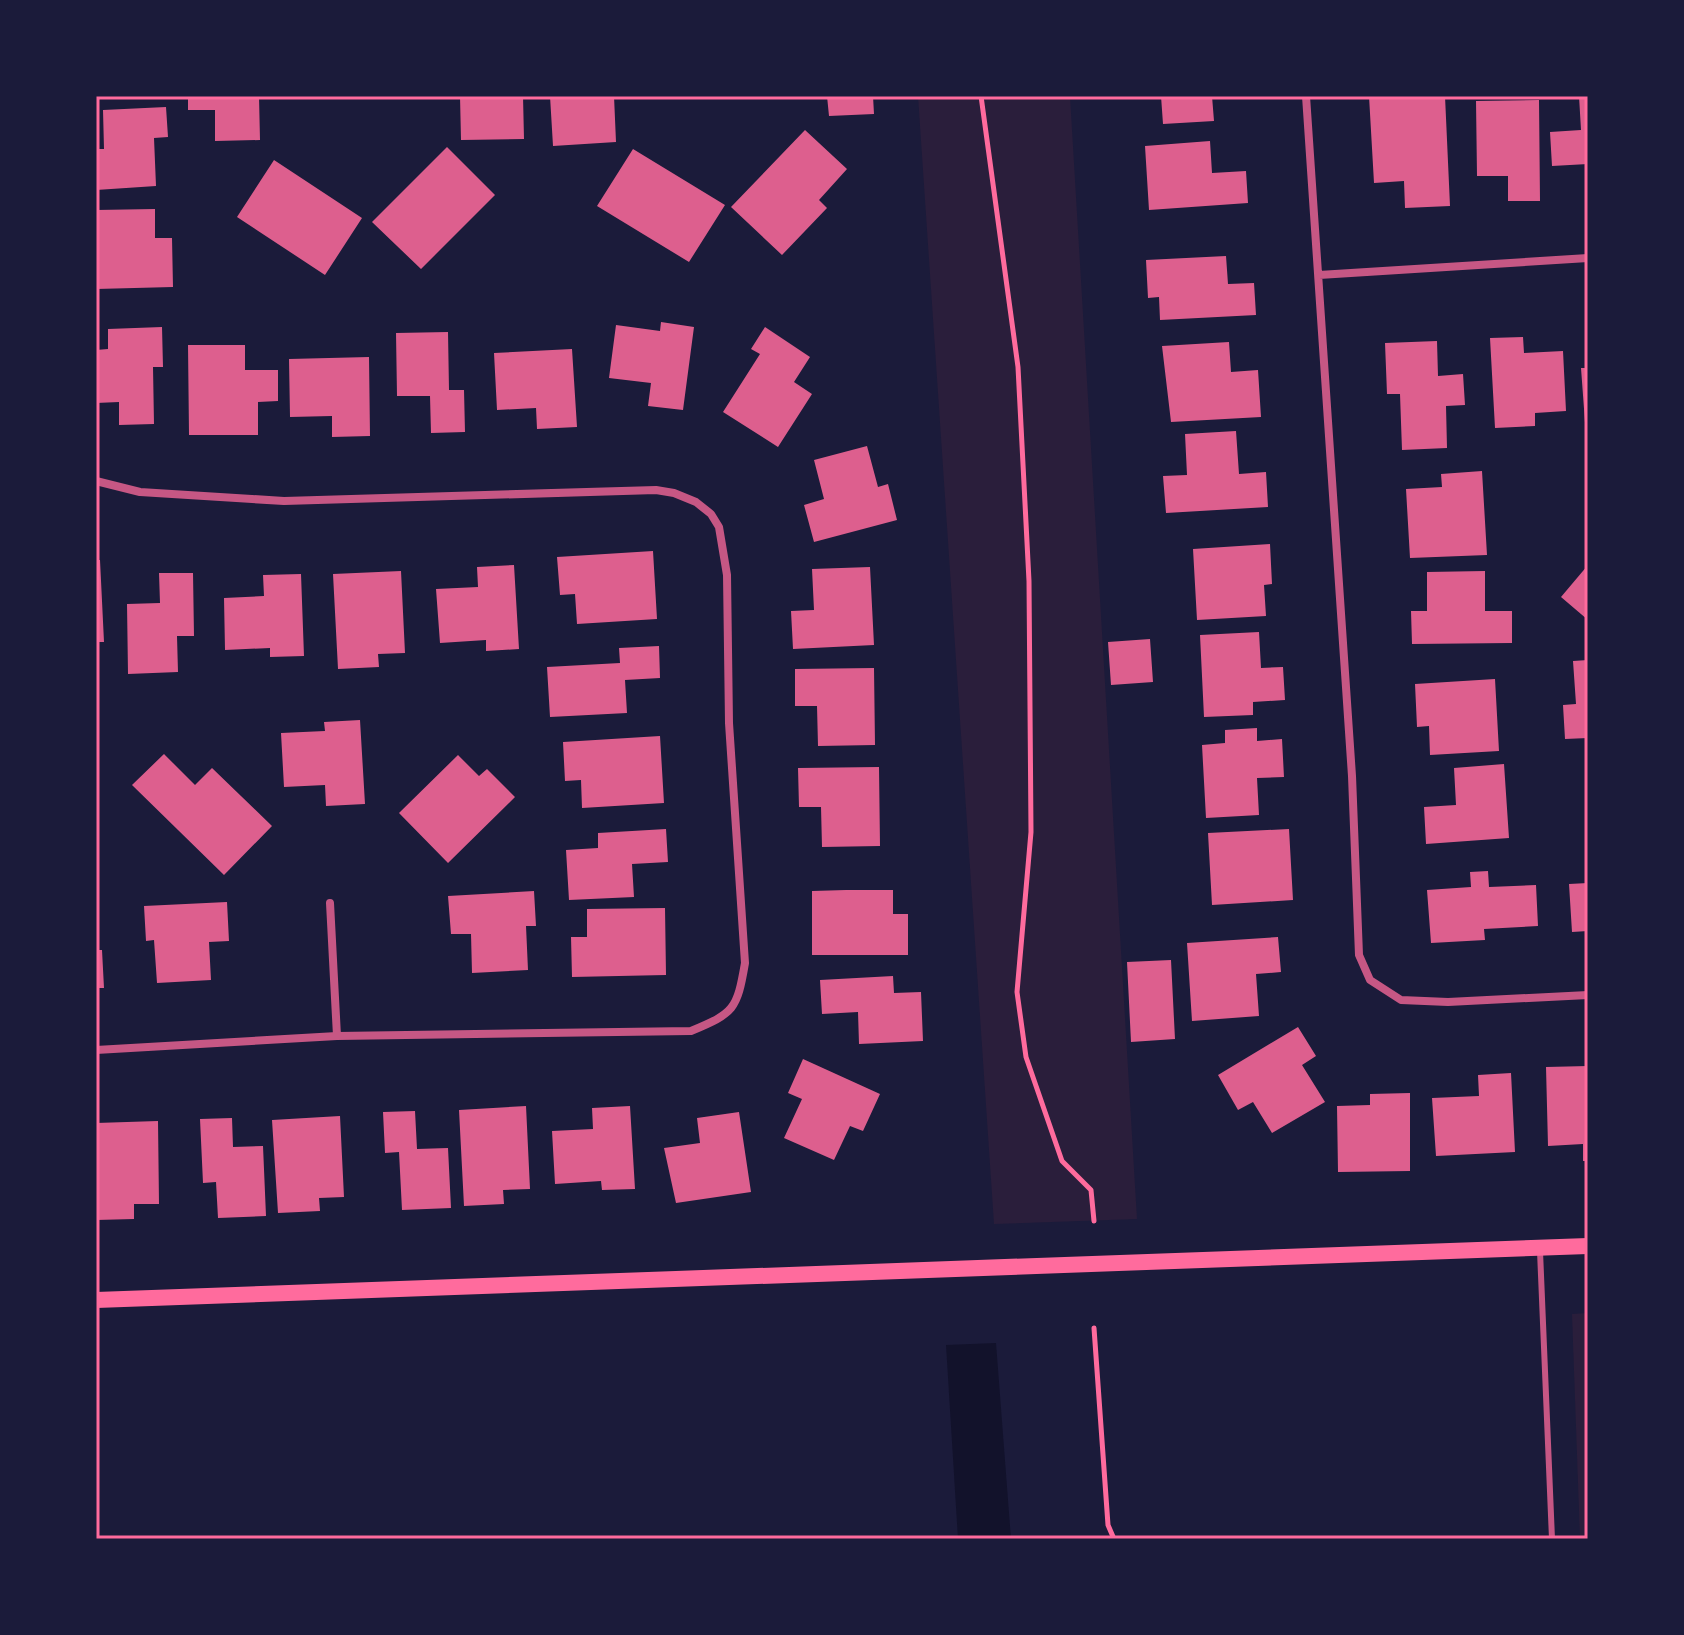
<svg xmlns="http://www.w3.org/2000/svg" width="1684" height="1635" viewBox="0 0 1684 1635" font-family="Overpass,sans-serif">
<rect width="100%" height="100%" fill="#1b1b3a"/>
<path fill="#2a1e3b" d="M918,96H1070L1137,1219L994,1224Z
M1588,1313V1539H1580L1572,1314Z"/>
<path fill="#12122b" d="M996,1343L1011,1539H958L946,1345Z"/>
<path fill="#dd5f8e" d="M188,96H259L260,140L215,141V110H188Z
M460,96H523L524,139L461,140Z
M550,96H614L616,142L553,146Z
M827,96H873L874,114L829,116Z
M1161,96H1212L1214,121L1163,124Z
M1369,96H1445L1450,206L1405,208L1404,181L1374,183Z
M1579,96H1588V164L1552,166L1550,132L1581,130Z
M1539,100L1540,201H1508V176H1477L1476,101Z
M166,107L168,137L154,138L156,186L96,190V149H104L103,110Z
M805,130L847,169L819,200L827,208L782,255L731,207Z
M1210,141L1212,173L1246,171L1248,203L1149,210L1145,146Z
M447,147L495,195L421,269L372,222Z
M633,149L725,205L689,262L597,206Z
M274,160L362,218L325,275L237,217Z
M155,209V238H172L173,287L96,289V210Z
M1226,256L1228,284L1254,283L1256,315L1160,320L1159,297L1148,298L1146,260Z
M661,322L694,327L683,410L648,406L651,383L609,378L616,325L660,331Z
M162,327L163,367H153L154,424L119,425V402L96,403V350L108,349V329Z
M765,327L810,357L794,382L812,394L778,447L723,412L760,354L751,349Z
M448,332L449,390H464L465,432L431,433L430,396H397L396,333Z
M1523,337L1524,353L1563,351L1566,411L1535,413V426L1495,428L1490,338Z
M1437,341L1438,376L1463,374L1465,405L1446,406L1447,448L1402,450L1400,394H1387L1385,343Z
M1229,342L1231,372L1258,370L1261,417L1171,422L1162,346Z
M188,345H245V370H278V401L258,402V435H189Z
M572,349L577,427L537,429L536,408L497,410L494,353Z
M369,357L370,436L332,437V416L290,417L289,359Z
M1581,368H1588V436H1586Z
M1236,431L1239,474L1266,472L1268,507L1166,513L1163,476L1187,475L1185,434Z
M867,446L878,487L888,484L897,520L814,542L804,505L824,499L814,460Z
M1482,471L1487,555L1410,558L1406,489L1442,487L1441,474Z
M1270,544L1272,584L1264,585L1266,616L1197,620L1193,549Z
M653,551L657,619L577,624L575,594L560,595L557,557Z
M96,560H100L104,642H96Z
M514,565L519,649L486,651V640L440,643L436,589L478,587L477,567Z
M1588,565V620L1561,597Z
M870,567L874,645L793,649L791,611L814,610L812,569Z
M401,571L405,653L378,654L379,667L338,669L333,574Z
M1485,571V611H1512V643L1412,644L1411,611H1427V572Z
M159,573H193L194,636H177L178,672L128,674L127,604L160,603Z
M301,574L304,656L270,657V648L225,650L224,598L264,596L263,575Z
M1259,632L1261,668L1283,667L1285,700L1253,702V715L1204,717L1200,635Z
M1150,639L1153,682L1111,685L1108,642Z
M659,646L660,678L625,680L627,713L550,717L547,667L620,663L619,648Z
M1588,660V738L1565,739L1563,705L1576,704L1573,661Z
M874,668L875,745L818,746L817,706H795V669Z
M1495,679L1499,751L1430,755L1429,726L1417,727L1415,684Z
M360,720L365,804L326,806L325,785L284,787L281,733L325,731L324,722Z
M1257,728V741L1282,739L1284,777L1257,778L1259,815L1206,818L1202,745L1225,743V730Z
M660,736L664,803L582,808L581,780L565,781L563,742Z
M164,754L195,785L212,768L272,826L224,875L132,785Z
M458,755L479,776L487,769L515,797L448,863L399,813Z
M1504,764L1509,838L1426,844L1424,807L1456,805L1454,768Z
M879,767L880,846L822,847L821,807H799L798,768Z
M666,829L668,862L632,864L634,897L569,900L566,850L598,848V833Z
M1289,829L1293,900L1212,905L1208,833Z
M1488,871L1489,887L1536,885L1538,926L1484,929L1485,940L1431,943L1427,890L1471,887L1470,872Z
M1588,883V931L1572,932L1569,884Z
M846,890H893V914H908V955H812V891Z
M534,891L536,926H526L528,970L472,973L471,934H451L448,896Z
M227,902L229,941L209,942L211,980L157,983L154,940L146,941L144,906Z
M665,908L666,975L572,977L571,937H587V909Z
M1278,937L1281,972L1256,974L1259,1016L1192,1021L1187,943Z
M96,950H102L104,988H96Z
M1171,960L1175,1039L1131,1042L1127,962Z
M893,976L894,993L921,992L923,1041L859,1044L858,1012L822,1014L820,980Z
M1298,1027L1316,1056L1302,1065L1325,1102L1272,1133L1253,1102L1238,1110L1218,1075Z
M803,1059L880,1094L863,1131L850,1126L834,1160L784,1138L802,1099L788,1093Z
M1588,1066V1161H1583V1144L1548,1146L1546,1067Z
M1511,1073L1515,1152L1436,1156L1432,1098L1479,1096L1478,1075Z
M1410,1093V1171L1338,1172L1337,1106L1370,1105V1094Z
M526,1106L530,1189L503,1190L504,1204L464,1206L459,1110Z
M630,1106L635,1189L602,1190L601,1181L555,1184L552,1131L593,1129L592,1108Z
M415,1111L417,1149L448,1148L451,1208L402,1210L399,1152L385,1153L383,1112Z
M739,1112L751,1192L676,1203L664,1148L700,1143L697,1118Z
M340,1116L344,1197L319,1198L320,1211L278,1213L272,1120Z
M232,1118L233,1147L263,1146L266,1216L218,1218L216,1182L203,1183L200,1119Z
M158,1121L159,1204H134V1219L96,1220V1123Z"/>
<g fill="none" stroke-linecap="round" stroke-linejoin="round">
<path stroke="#ff6b9d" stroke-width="5" d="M981,96L1018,367L1029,581L1031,832L1017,992L1026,1057L1062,1161L1091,1190L1094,1221
M1094,1328L1108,1525L1114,1539"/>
<path stroke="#c65784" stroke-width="6" d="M1540,1251L1552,1539"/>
<path stroke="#c65784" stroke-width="8" d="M1306,96L1352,776L1359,955L1370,980L1401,1000L1448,1002L1588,995
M1319,275L1588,258
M96,481L140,492L284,501L656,490L674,493L696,502L711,514L719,527L727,575L729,723L745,963C737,1010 734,1013 691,1031L337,1036L96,1050
M330,903L337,1036"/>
<path stroke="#ff6b9d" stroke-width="16" d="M96,1300L1588,1246"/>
</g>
<rect width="1684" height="1635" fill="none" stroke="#1b1b3a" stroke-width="196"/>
<rect x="98" y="98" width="1488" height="1439" fill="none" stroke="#ff6b9d" stroke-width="3"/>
</svg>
